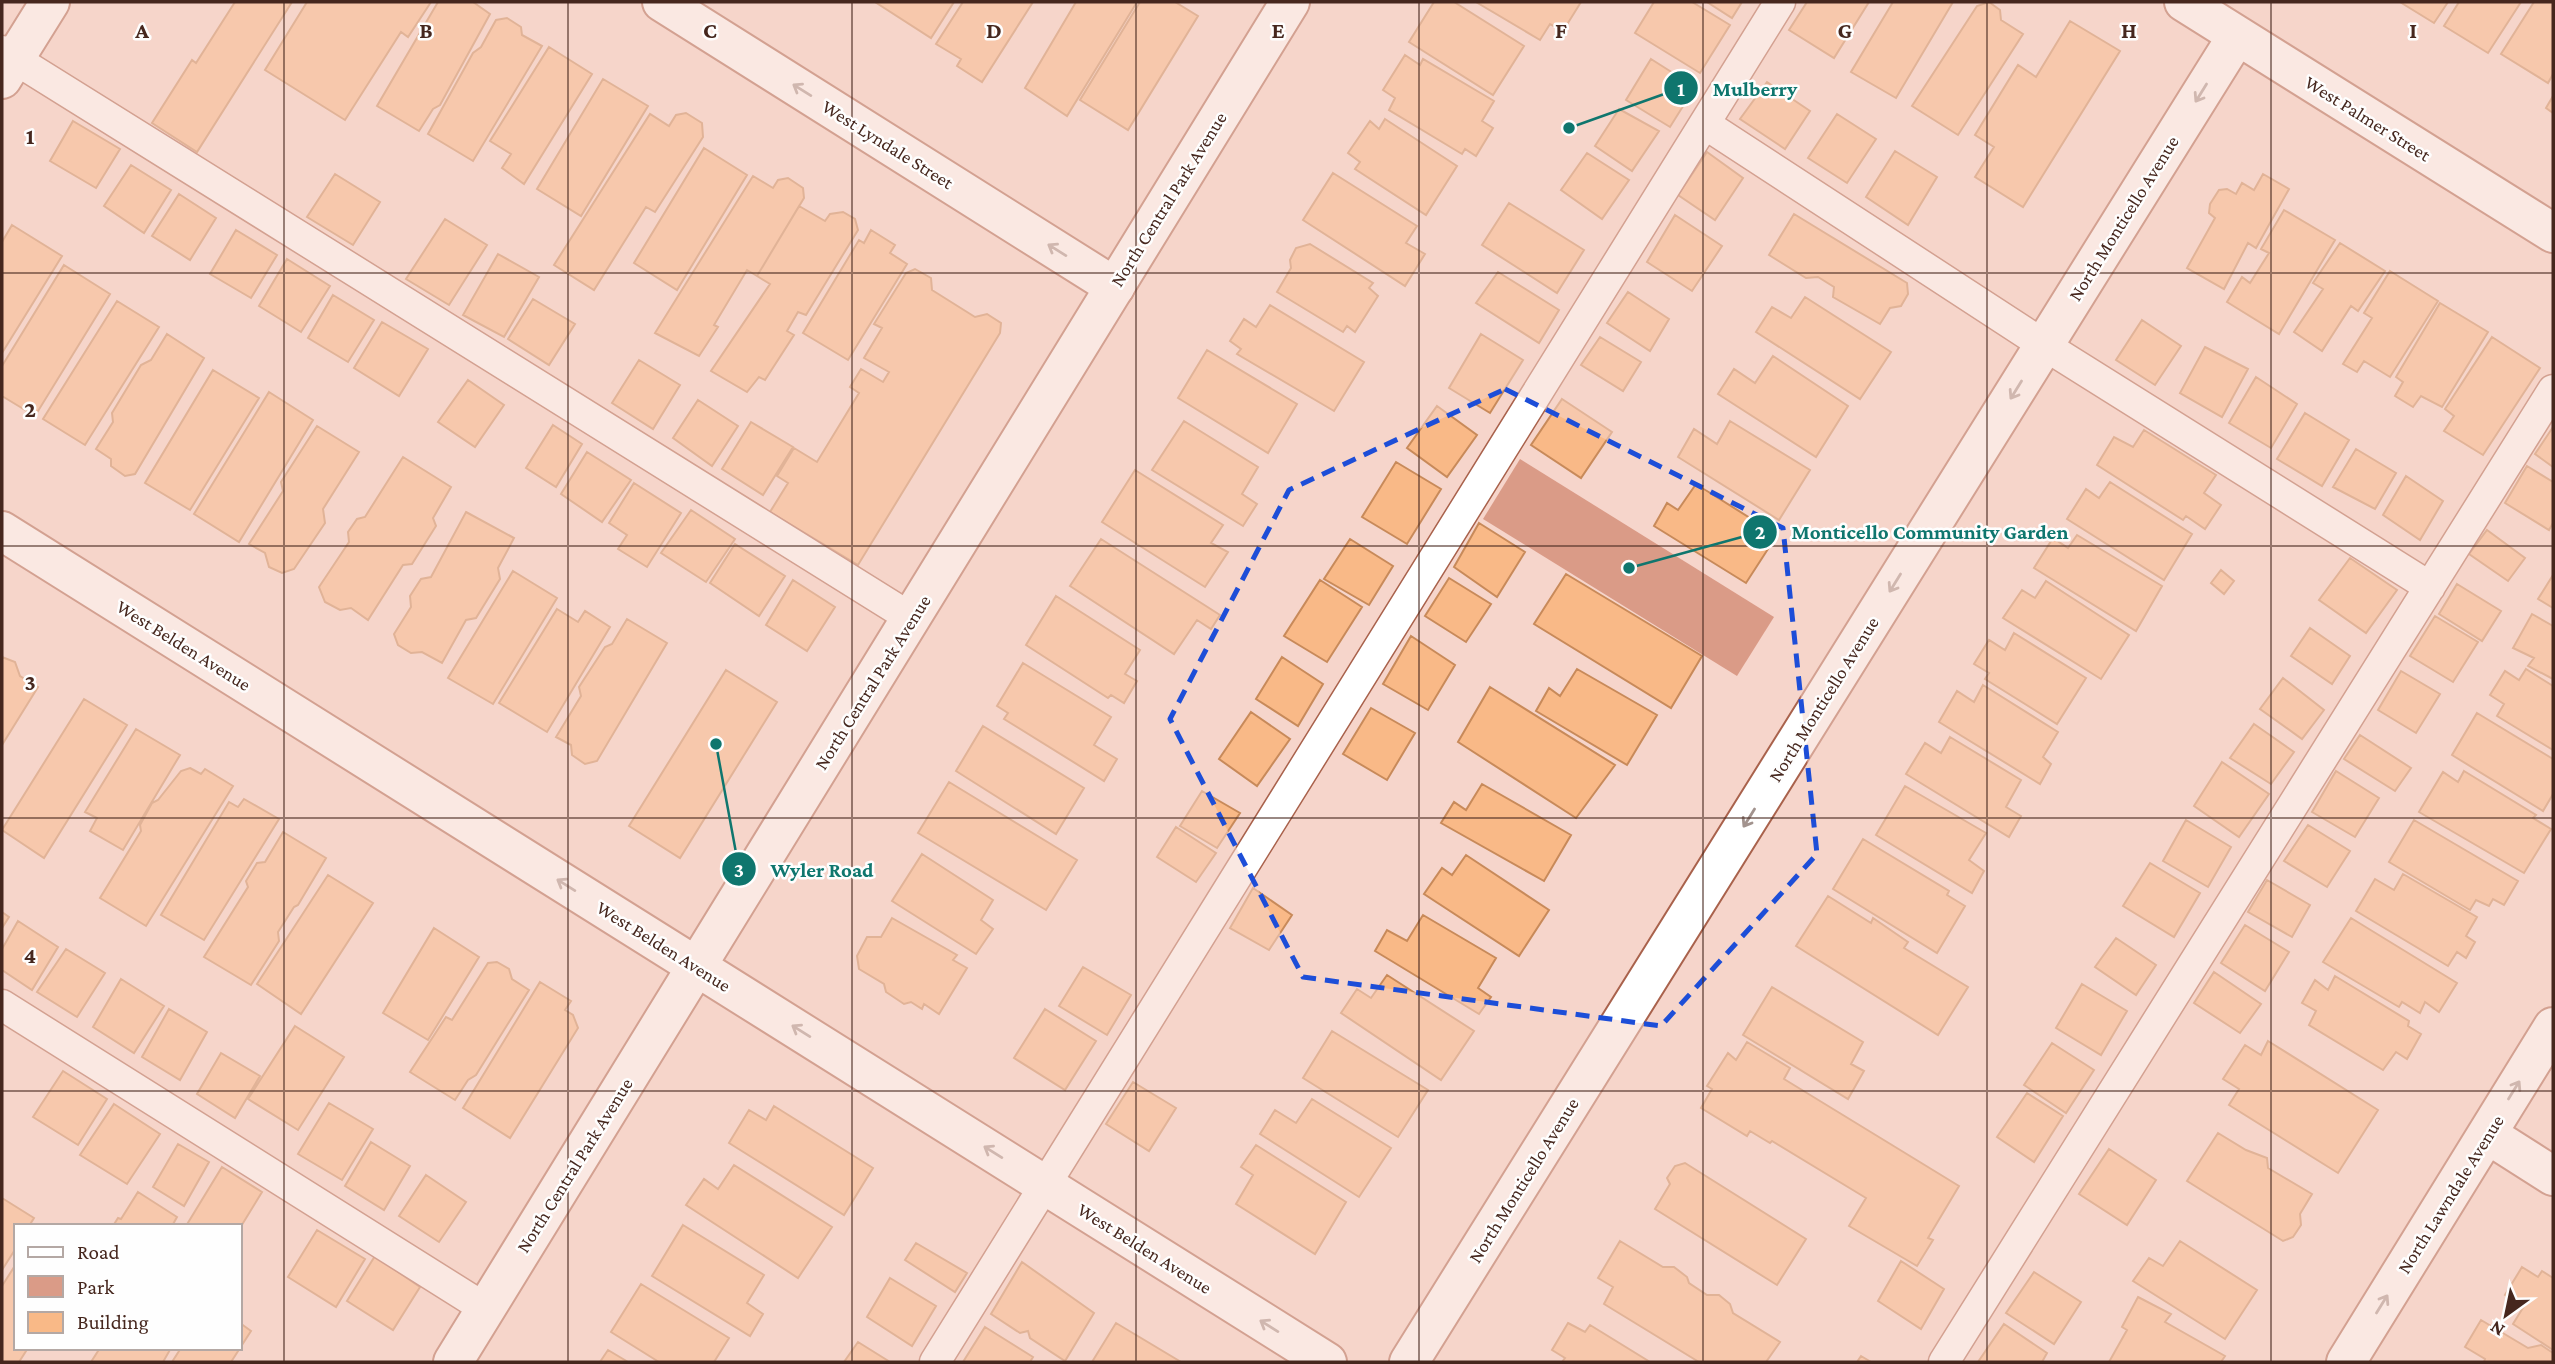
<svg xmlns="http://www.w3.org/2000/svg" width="2555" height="1364" viewBox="0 0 2555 1364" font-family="'Crimson Pro',serif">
<rect width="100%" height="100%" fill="#f6d5cb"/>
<path fill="#da9b87" d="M1520,459L1774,617L1737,676L1483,519Z"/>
<path fill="#f9b987" stroke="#c88a5a" stroke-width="2" d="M235,2H292L197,152L152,123L192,60L196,63Z
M307,2H431L408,37L401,32L345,120L265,70Z
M438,2H473L490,14L440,105L433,109L419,131L377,106Z
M875,2H954L931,38Z
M963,2H1033L982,82L957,66L961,59L936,44Z
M1076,2H1137L1067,116L1025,88Z
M1140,2H1175L1198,16L1128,130L1080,100Z
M1434,2H1454L1524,46L1493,95L1409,42Z
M1476,2H1581L1563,31L1550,24L1540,40Z
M1654,2H1692L1730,25L1700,73L1635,33Z
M1707,2H1742L1732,18Z
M1807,2H1869L1834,58L1789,30Z
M1893,2H1953L1896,98L1851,72Z
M1989,2L2000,10L2001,20L2023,34L1958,135L1912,106L1977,6Z
M2400,2H2448L2434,23Z
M2459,2H2521L2488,53L2444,26Z
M2534,2H2553V74L2548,83L2501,54Z
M507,18L521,27L522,35L542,46L473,161L428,134L473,53L481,47L496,20Z
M2070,21L2120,51L2023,207L1975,177L1994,147L1975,135L2018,65L2036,77Z
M549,47L592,74L524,184L502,168L511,154L490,141Z
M1405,55L1420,65L1423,59L1494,101L1482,121L1493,128L1476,156L1465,149L1462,154L1389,110L1395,98L1383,90Z
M1651,59L1695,87L1670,127L1626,100Z
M603,79L648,106L581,216L537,189Z
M1767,82L1810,111L1785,149L1740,119Z
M2553,96V113L2546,108Z
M1619,109L1659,131L1632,171L1595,146Z
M686,113L702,123L703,137L655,212L646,207L594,290L554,265L650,114L669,126L676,115Z
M1837,114L1876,139L1847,183L1808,158Z
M1385,119L1457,166L1426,215L1355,169L1360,162L1348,153L1370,121L1379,129Z
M73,121L120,149L96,188L50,161Z
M704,148L747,175L677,290L634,263Z
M1895,151L1937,177L1908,225L1866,197Z
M1707,152L1743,178L1715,220L1678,195Z
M1587,153L1629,180L1602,219L1561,190Z
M131,165L171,190L144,233L104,206Z
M1333,173L1417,226L1406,243L1425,254L1405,286L1303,220Z
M335,174L380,202L353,245L307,217Z
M2263,174L2289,189L2256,248L2248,243L2224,289L2187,268L2215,218L2209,213L2210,204L2219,190L2227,189L2236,194L2242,183L2254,190Z
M753,176L773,188L778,180L788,178L803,188L804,198L757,276L747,270L714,325L718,327L699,356L655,333Z
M179,194L216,218L190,260L152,236Z
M1509,203L1584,250L1557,293L1482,245Z
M799,206L825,221L830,214L843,212L855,219L858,230L806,315L798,312L787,331L794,335L765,380L759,377L747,392L711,371L770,284L757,276Z
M2284,210L2335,240L2279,334L2227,302L2242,277L2250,283L2269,253L2261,249Z
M1794,214L1907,283L1908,294L1901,306L1890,308L1880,324L1833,297L1834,287L1818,277L1806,278L1769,255Z
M1675,215L1722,246L1692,291L1647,262Z
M445,219L487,245L449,305L406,279Z
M12,225L62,256L2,353V242Z
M236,230L277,255L251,298L210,274Z
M871,230L895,245L890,253L907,264L848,360L803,333L859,240L864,243Z
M2340,243L2385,271L2358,311L2351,306L2322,351L2294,332L2323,289L2313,283Z
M1310,244L1373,283L1369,288L1378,296L1355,332L1347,326L1343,332L1277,292L1291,268L1290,260L1296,248Z
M498,254L539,277L504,337L463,315Z
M287,259L330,286L301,332L259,306Z
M64,265L110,294L35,416L2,396V366Z
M915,269L931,278L932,290L975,317L987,314L1001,323L1000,333L858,565L770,512L788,483L777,476L794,448L817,462L859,393L850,387L861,369L883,382L889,372L864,358L882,328L874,324L906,273Z
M2390,271L2438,301L2390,377L2364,361L2357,372L2343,364L2372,318L2364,313Z
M1498,272L1559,310L1539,343L1476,303Z
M1628,292L1669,319L1650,351L1607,323Z
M333,295L374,320L348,362L308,338Z
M1805,297L1891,352L1860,399L1756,332L1772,307L1791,318Z
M533,299L575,324L549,365L508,339Z
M117,301L159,327L85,445L43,419Z
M2440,303L2488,332L2442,407L2421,396L2413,407L2395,396L2403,382L2396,377Z
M1270,305L1364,362L1334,411L1237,354L1241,349L1230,341L1244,319L1256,327Z
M2142,320L2181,346L2155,385L2116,360Z
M382,322L428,349L399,396L354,368Z
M167,334L204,358L135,474L125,476L111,466V459L96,449L113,422L112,413L141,365L151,360Z
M1481,334L1523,360L1490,413L1449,388Z
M1600,337L1641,362L1623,391L1581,365Z
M2492,337L2540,368L2483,455L2444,431L2454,416L2445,409Z
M2205,347L2248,369L2222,417L2180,393Z
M1207,350L1297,404L1268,453L1178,398Z
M1773,356L1848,406L1816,457L1718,394L1734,369L1755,383Z
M639,360L680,385L653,429L612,403Z
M213,370L259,398L190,510L145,483Z
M2256,377L2297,404L2271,448L2229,423Z
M468,380L504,405L475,447L438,422Z
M269,392L313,420L239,542L194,514Z
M1562,399L1612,432L1581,478L1531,445Z
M698,400L738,426L712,466L673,438Z
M1437,406L1477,435L1447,477L1407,448Z
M2305,413L2349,440L2322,486L2277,459Z
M1184,421L1258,467L1242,494L1257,504L1243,526L1152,470Z
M1730,421L1810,470L1779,520L1678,457L1694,429L1717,444Z
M751,422L793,447L763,495L722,469Z
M553,425L582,444L556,487L526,468Z
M317,426L359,452L323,509L325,523L294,569L282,573L269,567L265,553L249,544L283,491L281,482Z
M2553,427V467L2535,454Z
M2144,430L2216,475L2204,493L2221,505L2205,529L2186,516L2183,520L2097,465L2114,437L2133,447Z
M2356,449L2396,473L2375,509L2333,487Z
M587,452L631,480L602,522L561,494Z
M403,457L451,487L433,518L436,526L412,564L403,565L368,620L351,608L340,610L325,602L319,587L349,542L348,532L357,519L365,517Z
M1396,462L1441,489L1407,544L1362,517Z
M2527,466L2553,482V523L2549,530L2505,503Z
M1135,470L1223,525L1211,543L1228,552L1205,587L1102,522Z
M2406,476L2443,501L2420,540L2383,515Z
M2110,482L2192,534L2164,580L2067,519L2086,489L2099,498Z
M634,483L681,513L647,567L618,549L627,535L609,523Z
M1696,484L1777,535L1746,583L1654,526L1667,503L1678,510Z
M691,510L735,539L706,582L661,553Z
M466,512L514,538L498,568L500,579L476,618L466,620L442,663L422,652L411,653L398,645L394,634L411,607L410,596L421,579L431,577Z
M1479,523L1525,552L1497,597L1454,567Z
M2487,530L2525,558L2508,581L2469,554Z
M2077,535L2162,586L2136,631L2034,568L2053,538L2068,548Z
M1101,539L1220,615L1211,629L1197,620L1174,654L1070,586Z
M1350,539L1393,566L1369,605L1324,579Z
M735,544L785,576L759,616L710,583Z
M2350,558L2397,590L2366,633L2319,600Z
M2221,570L2234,581L2224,594L2211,583Z
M513,571L557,598L493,704L448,678Z
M1566,574L1702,656L1671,708L1534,624Z
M2553,575V608L2538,599Z
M1449,578L1491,604L1466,642L1425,616Z
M793,580L835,607L807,651L766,625Z
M1320,580L1362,607L1327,662L1284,636Z
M2046,581L2129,635L2101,679L2003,618L2022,590L2035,598Z
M2457,584L2501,611L2482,641L2439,614Z
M1056,596L1140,650L1125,674L1137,681L1124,703L1111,695L1108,698L1026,645Z
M557,609L578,622L585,611L610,627L547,732L499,703Z
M2532,614L2553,626V679L2528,666L2534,658L2513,648Z
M2435,616L2478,642L2453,682L2410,656Z
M627,619L667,643L597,761L585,764L572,755L571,745L556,737L581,696L579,687L605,647L612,644Z
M2310,628L2350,656L2332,684L2291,656Z
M2014,633L2086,678L2057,724L1985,679L1989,673L1974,664L1989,640L2005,650Z
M1411,636L1455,665L1428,710L1383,684Z
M2,657L15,662L20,676L38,687L2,745Z
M1282,657L1323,684L1298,726L1256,699Z
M1023,663L1111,717L1094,745L1117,759L1104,781L1004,719L1008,713L997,706Z
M1577,669L1657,715L1627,765L1536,711L1549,688L1560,696Z
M2526,669L2553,686V750L2497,716L2504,704L2490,695L2505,671L2519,680Z
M726,670L777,702L680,858L629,826Z
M2401,671L2440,694L2416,733L2378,710Z
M2283,678L2324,710L2302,739L2260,709Z
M1983,685L2058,732L2043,757L2051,764L2040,784L1939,722L1957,691L1974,702Z
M1490,687L1615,765L1576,818L1458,742Z
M84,699L127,725L44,858L2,830Z
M1371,708L1415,733L1387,780L1343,754Z
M1251,712L1290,739L1257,786L1219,759Z
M2477,713L2553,759V794L2543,811L2452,755Z
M2254,724L2294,752L2271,784L2230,758Z
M983,726L1084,788L1056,834L956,771Z
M136,729L180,755L123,850L90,831L97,818L85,812Z
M2360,735L2411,768L2395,791L2344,759Z
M1950,737L2021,780L2006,807L2021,816L2009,837L1906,774L1925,743L1941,753Z
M2222,762L2269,794L2239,837L2194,806Z
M190,768L201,774L205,769L233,786L146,926L100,898L141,831L140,825L152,803L158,800L181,771Z
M2336,771L2379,798L2355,837L2312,812Z
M2464,771L2536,815L2533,818L2551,829L2524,873L2419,812L2443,772L2458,782Z
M949,782L1077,860L1046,910L918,833Z
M1482,784L1571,835L1544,881L1441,823L1454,802L1466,810Z
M1905,786L1986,833L1969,860L1984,871L1972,893L1876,835Z
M1202,791L1240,813L1217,848L1180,826Z
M244,799L279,819L204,940L161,915L229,802L238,807Z
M2186,820L2231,847L2208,887L2163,861Z
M2414,820L2518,881L2504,905L2493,899L2489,906L2476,900L2470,910L2389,862Z
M2308,825L2350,851L2327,887L2284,861Z
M1176,827L1216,853L1196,882L1157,857Z
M283,832L326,858L298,905L294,907L278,932L279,941L251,985L204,957L248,887L246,881L257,863L265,862Z
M1863,839L1949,891L1947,895L1965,906L1937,953L1833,889Z
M922,854L993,900L981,920L993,929L976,954L892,901Z
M1466,855L1549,910L1519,956L1424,894L1442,868L1452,875Z
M2150,863L2200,893L2174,937L2123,906Z
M2403,874L2477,917L2466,936L2475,942L2466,958L2457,952L2448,966L2356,911L2375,879L2394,890Z
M328,875L373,903L301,1014L257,984Z
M2267,880L2310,905L2292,937L2248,912Z
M1253,888L1292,915L1269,950L1230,928Z
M1828,896L1871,923L1873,918L1908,942L1904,948L1968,987L1938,1035L1796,946Z
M2,912L9,917L2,928Z
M1423,915L1496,958L1478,988L1491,997L1479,1014L1375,951L1387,930L1407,941Z
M892,918L957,955L953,960L967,968L939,1014L924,1004L922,1009L911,1002L904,1004L886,992L884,984L859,969L857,956L867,937H881Z
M2351,918L2457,983L2439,1012L2425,1002L2420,1013L2402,1002L2399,1007L2323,962Z
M18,921L58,947L32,990L2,970V949Z
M2245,925L2289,952L2265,991L2221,963Z
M434,928L479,957L428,1040L383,1013Z
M2116,938L2156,965L2136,995L2095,967Z
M66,949L105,973L77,1017L37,992Z
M497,962L509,969L512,979L529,990L476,1075L468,1080L455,1100L410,1072L446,1017L452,1020L488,963Z
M1083,967L1131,995L1107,1035L1059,1006Z
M2214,972L2261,1004L2240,1033L2194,1003Z
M1387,975L1474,1031L1441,1080L1341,1013L1357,989L1371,998Z
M2335,976L2409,1021L2408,1026L2421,1034L2407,1059L2396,1052L2383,1070L2309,1025L2316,1011L2302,1003L2315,980L2328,990Z
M121,979L164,1006L134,1053L93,1027Z
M540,982L571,1001L565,1010L573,1015L578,1028L510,1138L463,1108Z
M2082,984L2127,1011L2101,1055L2056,1028Z
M1772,987L1863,1042L1851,1064L1864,1071L1848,1099L1743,1035Z
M169,1009L207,1032L180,1080L142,1057Z
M1045,1009L1096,1041L1065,1090L1014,1058Z
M295,1026L344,1057L298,1130L248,1099Z
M1332,1031L1428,1090L1398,1137L1303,1078Z
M2268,1041L2378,1110L2338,1173L2229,1105L2239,1089L2223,1079L2245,1045L2261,1055Z
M1747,1042L1790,1068L1784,1079L1959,1186L1928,1238L1933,1240L1917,1266L1849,1226L1866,1198L1772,1141L1770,1143L1750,1131L1747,1136L1701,1108L1712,1089L1707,1086L1728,1053L1736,1060Z
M2052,1043L2094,1070L2066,1113L2024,1085Z
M221,1053L260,1076L235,1118L197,1094Z
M63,1071L107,1099L78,1145L33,1117Z
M1133,1082L1176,1108L1149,1151L1106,1124Z
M2027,1093L2063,1116L2034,1162L1997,1137Z
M1312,1099L1391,1148L1359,1197L1260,1134L1275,1110L1296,1123Z
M329,1103L373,1129L342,1180L298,1154Z
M114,1104L160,1134L127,1184L80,1155Z
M774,1106L873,1168L844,1215L729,1143L749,1110L766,1120Z
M2218,1133L2246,1150L2267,1158L2268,1168L2312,1194L2300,1214L2301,1225L2293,1237L2283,1241L2187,1181Z
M371,1142L410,1166L384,1210L345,1186Z
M178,1144L209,1162L184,1206L153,1187Z
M1256,1145L1346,1202L1315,1254L1236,1204L1253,1175L1241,1167Z
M2109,1149L2156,1180L2127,1225L2079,1194Z
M1685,1163L1806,1239L1777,1285L1655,1209L1670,1184L1667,1178L1675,1166Z
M734,1165L832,1227L798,1278L686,1205L704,1179L718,1189Z
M222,1167L262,1192L240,1228V1226H186Z
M426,1175L466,1202L439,1242L399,1216Z
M138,1192L177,1217L172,1226H113L118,1218L121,1219Z
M2,1198L34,1218L29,1226H16V1248L2,1270Z
M683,1225L764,1275L747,1303L763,1314L750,1336L652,1276Z
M317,1230L365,1259L336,1307L288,1277Z
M1620,1241L1663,1267H1674L1687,1277L1689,1283L1707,1295H1719L1730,1304L1733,1313L1780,1342L1766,1362H1699L1604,1304L1613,1287L1598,1278Z
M2180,1241L2257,1290L2225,1339L2133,1281L2149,1258L2163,1266Z
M916,1243L967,1273L955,1292L905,1260Z
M375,1256L420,1287L393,1330L347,1301Z
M1901,1261L1944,1289L1921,1329L1878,1301Z
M1022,1262L1094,1313L1065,1361L1030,1338L1028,1331L1020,1333L991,1314Z
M16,1264V1348H28L19,1362H2V1286Z
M2522,1267L2538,1277L2542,1271L2553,1278V1350L2513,1324L2524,1306L2505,1295Z
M2034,1272L2081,1302L2054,1344L2006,1313Z
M890,1278L936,1306L912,1346L867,1317Z
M641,1284L729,1338L714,1362H659L611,1332Z
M2138,1297L2171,1314L2165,1322L2225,1356L2221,1362H2109L2127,1330L2122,1327Z
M2481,1320L2528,1348L2541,1345L2553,1353V1362H2484L2485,1359L2465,1347Z
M240,1323L251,1331L231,1362H172L181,1348H240Z
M1116,1323L1181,1362H1092Z
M1568,1323L1585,1332L1590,1325L1650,1362H1562L1565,1358L1552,1350Z
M2004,1324L2047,1353L2042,1362H1978Z
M985,1327L1033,1357L1030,1362H963Z
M858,1342L890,1362H844Z
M100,1348H171L163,1362H91Z
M608,1350L628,1362H600Z
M1861,1356L1871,1362H1857Z"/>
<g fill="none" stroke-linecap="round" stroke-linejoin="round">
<defs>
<path id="lane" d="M2,51L911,618
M1705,124L2044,345L2430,587
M2,1005L486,1309
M935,1362L1780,2
M1944,1362L2553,390"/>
<path id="street" d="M662,2L1115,287
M2184,2L2553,233
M2,79L50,2
M2,531L1327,1362
M2487,1134L2553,1176
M1409,1362L2237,36
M2346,1362L2553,1027"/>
<path id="secondary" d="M453,1362L1290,2"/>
</defs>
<use href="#lane" stroke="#a9624c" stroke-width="33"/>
<use href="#street" stroke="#a9624c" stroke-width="42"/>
<use href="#secondary" stroke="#a9624c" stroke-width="42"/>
<use href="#lane" stroke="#fff" stroke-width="30"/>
<use href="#street" stroke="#fff" stroke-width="38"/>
<use href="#secondary" stroke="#fff" stroke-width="38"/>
</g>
<defs><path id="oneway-shaft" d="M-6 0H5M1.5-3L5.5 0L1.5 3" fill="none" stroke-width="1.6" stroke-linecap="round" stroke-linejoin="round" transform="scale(1.75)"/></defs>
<g stroke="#a2938e">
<use href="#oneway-shaft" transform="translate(802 90) rotate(-148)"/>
<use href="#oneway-shaft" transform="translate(2201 93) rotate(122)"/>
<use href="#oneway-shaft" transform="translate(1057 250) rotate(-148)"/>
<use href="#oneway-shaft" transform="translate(2016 390) rotate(122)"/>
<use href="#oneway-shaft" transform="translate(1895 583) rotate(122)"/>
<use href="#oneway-shaft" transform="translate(1749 818) rotate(122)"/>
<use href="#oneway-shaft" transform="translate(566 885) rotate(-148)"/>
<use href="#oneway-shaft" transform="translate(801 1031) rotate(-148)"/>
<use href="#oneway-shaft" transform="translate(2514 1090) rotate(-58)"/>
<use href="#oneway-shaft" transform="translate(993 1152) rotate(-148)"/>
<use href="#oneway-shaft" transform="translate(2382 1304) rotate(-58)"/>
<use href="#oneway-shaft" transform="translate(1269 1326) rotate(-148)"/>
</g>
<path d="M0 0H2555V1364H0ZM1505,389L1783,528L1817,854L1661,1026L1303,977L1170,719L1289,490Z" fill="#f6d5cb" fill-opacity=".55" fill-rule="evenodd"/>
<path fill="none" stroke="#1d4ed8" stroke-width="5" stroke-dasharray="14 9" stroke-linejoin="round" d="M1505,389L1783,528L1817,854L1661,1026L1303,977L1170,719L1289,490Z"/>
<path fill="none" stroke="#46271e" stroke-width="2" stroke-opacity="0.55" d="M284,2V1362M568,2V1362M852,2V1362M1136,2V1362M1419,2V1362M1703,2V1362M1987,2V1362M2271,2V1362M2,273H2553M2,546H2553M2,818H2553M2,1091H2553"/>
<g text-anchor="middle" stroke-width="5" stroke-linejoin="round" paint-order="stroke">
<g font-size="19" fill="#46271e" stroke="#fefefe">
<text transform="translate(2368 118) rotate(32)" y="7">West Palmer Street</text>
<text transform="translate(888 144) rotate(32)" y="7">West Lyndale Street</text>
<text transform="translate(1168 199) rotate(-58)" y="7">North Central Park Avenue</text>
<text transform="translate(2123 218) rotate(-58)" y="7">North Monticello Avenue</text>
<text transform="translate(184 645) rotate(32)" y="7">West Belden Avenue</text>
<text transform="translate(872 682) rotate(-58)" y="7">North Central Park Avenue</text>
<text transform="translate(1823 699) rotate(-58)" y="7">North Monticello Avenue</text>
<text transform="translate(664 946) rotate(32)" y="7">West Belden Avenue</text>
<text transform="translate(574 1165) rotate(-58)" y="7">North Central Park Avenue</text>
<text transform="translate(1523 1180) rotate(-58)" y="7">North Monticello Avenue</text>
<text transform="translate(2450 1194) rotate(-58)" y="7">North Lawndale Avenue</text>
<text transform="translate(1145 1248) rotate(32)" y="7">West Belden Avenue</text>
</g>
</g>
<g font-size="23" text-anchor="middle" font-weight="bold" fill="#46271e" stroke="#fefefe" stroke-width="5" stroke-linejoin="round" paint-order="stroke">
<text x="142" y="38">A</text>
<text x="426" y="38">B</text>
<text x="710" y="38">C</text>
<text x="994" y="38">D</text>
<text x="1278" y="38">E</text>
<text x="1561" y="38">F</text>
<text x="1845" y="38">G</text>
<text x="2129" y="38">H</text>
<text x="2413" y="38">I</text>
<text x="30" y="144">1</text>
<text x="30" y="417">2</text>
<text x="30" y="690">3</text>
<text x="30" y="963">4</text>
</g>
<path fill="none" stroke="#0f766e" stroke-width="2.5" d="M1569 128L1681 88M1629 568L1760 532M716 744L739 869"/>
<g fill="#0f766e" stroke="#fefefe" stroke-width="2.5">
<circle cx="1569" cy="128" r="7"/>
<circle cx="1629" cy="568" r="7"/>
<circle cx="716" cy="744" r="7"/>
<circle cx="1681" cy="88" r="18"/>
<circle cx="1760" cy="532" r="18"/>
<circle cx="739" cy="869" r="18"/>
</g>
<g font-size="21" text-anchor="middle" font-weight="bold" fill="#fff">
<text x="1681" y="96">1</text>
<text x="1760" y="539">2</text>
<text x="739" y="877">3</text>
</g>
<g font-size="21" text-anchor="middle" font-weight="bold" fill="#0f766e" stroke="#fefefe" stroke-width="5" stroke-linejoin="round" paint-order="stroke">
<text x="1755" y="96">Mulberry</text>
<text x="1930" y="539">Monticello Community Garden</text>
<text x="822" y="877">Wyler Road</text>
</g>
<rect width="2555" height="1364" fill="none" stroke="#46271e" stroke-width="7"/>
<rect x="14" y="1224" width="228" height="126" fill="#fefefe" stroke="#b4a8a4" stroke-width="2"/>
<rect x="28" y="1247" width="35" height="10" fill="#ffffff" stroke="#b4a8a4" stroke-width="2"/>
<text x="77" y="1259" font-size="21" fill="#46271e">Road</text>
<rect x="28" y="1276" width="35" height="21" fill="#da9b87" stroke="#b4a8a4" stroke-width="2"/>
<text x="77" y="1294" font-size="21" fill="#46271e">Park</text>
<rect x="28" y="1312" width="35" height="21" fill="#f9b987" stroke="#b4a8a4" stroke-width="2"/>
<text x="77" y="1329" font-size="21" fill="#46271e">Building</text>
<g transform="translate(2506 1315) rotate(213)" stroke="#fefefe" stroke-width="5" paint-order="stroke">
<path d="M0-5L12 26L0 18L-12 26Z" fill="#46271e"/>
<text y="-10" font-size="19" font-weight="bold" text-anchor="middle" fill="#46271e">N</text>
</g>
</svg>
